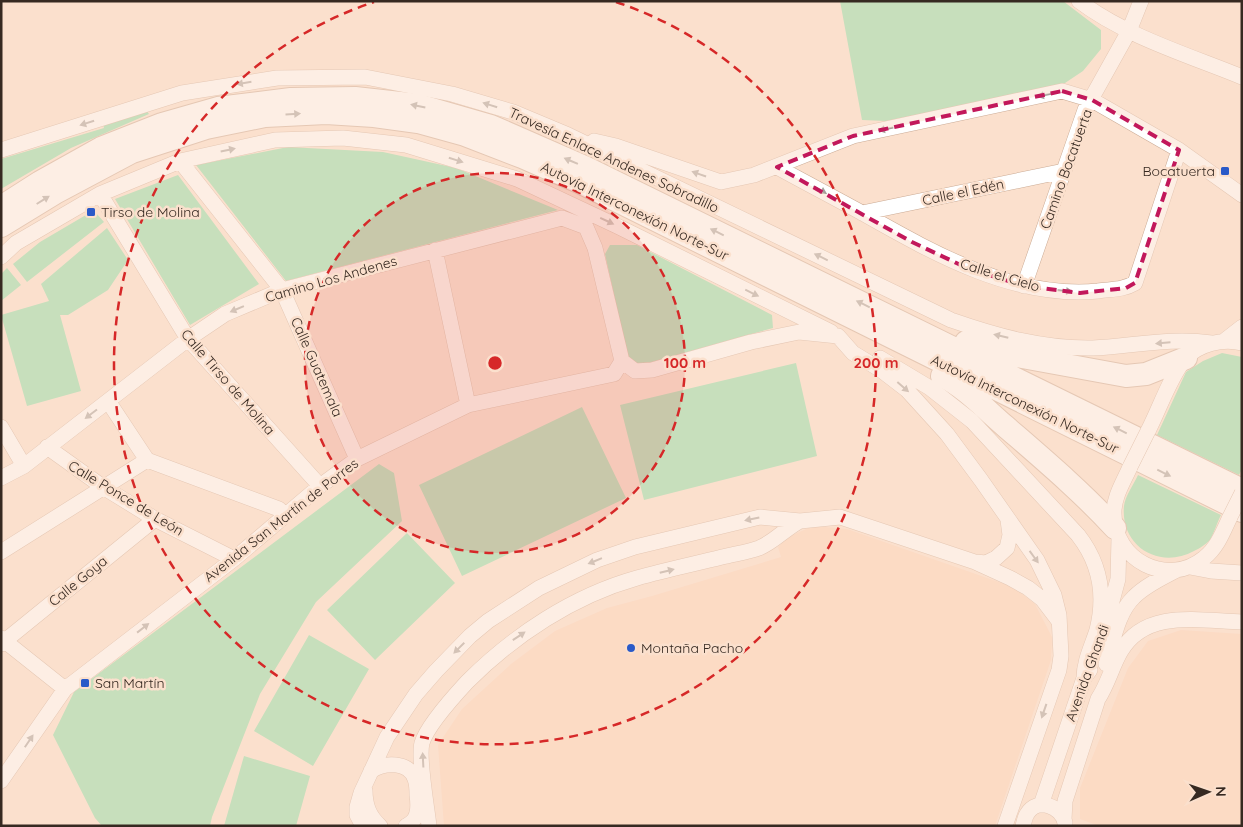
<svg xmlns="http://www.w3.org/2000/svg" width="1243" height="827" viewBox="0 0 1243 827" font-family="Quicksand,sans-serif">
<rect width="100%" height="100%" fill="#fbe0cd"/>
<path fill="#fcd4b9" d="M813,526L847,529L1013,587L1035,604L1052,637L1051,660L995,826H444L438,745L462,709L511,664L555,631L607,608L652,596L781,557L778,547L788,537Z
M1181,630L1242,634V826H1099L1080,819V788L1128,668L1148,641Z"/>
<path fill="#87dda7" d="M840,1H1063L1101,30V49L1083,71L1062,85L886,121L862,120Z
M146,110L149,114L71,148L1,189V159L104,128L103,124Z
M288,147L383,152L456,168L558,210L286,281L196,165Z
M178,175L259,284L190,325L115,199Z
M91,212L96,213L104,222L27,282L13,264L40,242Z
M107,228L128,260L108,290L68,315H60L81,391L27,406L1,315L49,301L41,284Z
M610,245H637L772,315L773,328L638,366L628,359L605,254Z
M7,268L21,285L1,301V274Z
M1222,353L1242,357V469L1239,475L1157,435L1186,372L1203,361Z
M796,363L817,456L644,500L620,405Z
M582,407L626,498L462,576L419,485Z
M379,464L394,473L402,521L316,602L260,694L212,817L210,826H102L95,818L53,735L74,692Z
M1138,475L1221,515C1217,523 1214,533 1210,540C1206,544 1199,549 1194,551C1160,570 1120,547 1124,506C1125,496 1134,484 1138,475Z
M407,533L455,583L375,660L327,610Z
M309,635L369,669L313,766L254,731Z
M244,756L310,776L296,826H224Z"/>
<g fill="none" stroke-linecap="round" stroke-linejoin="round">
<defs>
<path id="minor" d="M1079,1C1125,36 1188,55 1242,77
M594,141L616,146L721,182L754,175L853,136L1062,91L1092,100L1179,150L1242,195
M1,150L182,93L277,78L365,77L452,94L513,112L568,135L951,320C997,336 1043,349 1093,348C1132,346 1172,337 1211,343
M180,161L282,290L357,459
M777,167C806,183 835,198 864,214C935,254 1014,299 1098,291C1112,289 1123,290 1135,283L1179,150
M100,194L188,339L320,486
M862,213L1064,171
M435,250L468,405
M1,257L16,243L100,194L180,161L275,140L343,138L406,145L517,179L617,226L831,332
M1024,286L1085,110L1129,31L1141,1
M1224,341L1242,327
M880,358L930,388L972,421L1078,535C1100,563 1106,594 1097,630C1092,646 1084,661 1084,678
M108,401L147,460L279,509L284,515
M1,427L24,466
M1148,431C1159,410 1170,377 1185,359C1198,344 1223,338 1242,343
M47,447L103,487L155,519L234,559
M1130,467C1124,481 1113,498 1114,514C1114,560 1167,588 1204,558C1217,548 1223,532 1230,517
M1,478L24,466L188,339L225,314L282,290L562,218L586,227L595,248L622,361L635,371L652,370L751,342L799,332L838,336L853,353L881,370L907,390L947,434L981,480L1037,560L1054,595L1059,615L1061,656L1059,670L1005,826
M1,552L147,460
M975,562L986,563L996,558L1007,548L1010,535L1008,520
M1190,567L1211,571L1242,573
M1105,627L1118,579L1119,538
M1,638L65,689
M1,644L155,519
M1106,664C1113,643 1117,613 1134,597C1146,585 1162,578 1177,570
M371,771C384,762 409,761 415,779C417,784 417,790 417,795C418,802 419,811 415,818C413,822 409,824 406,826
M1,781L65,689L234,559L320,486L357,459L468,405L614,374L622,361
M365,790C365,805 369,816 380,826
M1041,805L1084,678L1090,670
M1064,819L1065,801L1098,699C1108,684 1112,666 1121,651C1146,608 1201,621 1242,622
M363,826L357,815V807L361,793L387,737L416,694L436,671L470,636L488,621L539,588L597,560L635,547L760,517L800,521L840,517L975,562L1010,578L1028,588L1042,599L1058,620
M429,826C427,807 418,758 422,743C427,726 455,695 467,682C514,635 573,596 637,578C665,570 694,564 722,557C734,554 748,552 759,548C774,542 786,528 800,521
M1023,826C1024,822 1025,817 1027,814C1037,797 1062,806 1065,823"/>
<path id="highway" d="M1,207L40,182L101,148L162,124L218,108L291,99L355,98L418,105L491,126L587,168L1242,490
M1,226L55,193L132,152L206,128L265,116L326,113L374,116L418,122L465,135L522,157L579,182L1242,511
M966,342L1000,353L1126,376L1146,374L1186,358
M942,376C966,388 985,409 1005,426C1043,459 1081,491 1115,528"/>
</defs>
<use href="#minor" stroke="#cbab95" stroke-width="16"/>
<use href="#highway" stroke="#cbab95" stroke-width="24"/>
<use href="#minor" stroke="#fff" stroke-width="15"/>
<use href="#highway" stroke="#fff" stroke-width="22"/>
<defs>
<path id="minor-bridge" d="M1130,467L1148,431
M1230,517L1242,493"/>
</defs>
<use href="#minor-bridge" stroke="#cbab95" stroke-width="16" stroke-linecap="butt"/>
<use href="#minor-bridge" stroke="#fff" stroke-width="15"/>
</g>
<defs><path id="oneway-solid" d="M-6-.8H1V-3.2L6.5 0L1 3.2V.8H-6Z" transform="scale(1.25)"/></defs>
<g fill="#a59f9b">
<use href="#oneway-solid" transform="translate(244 83) rotate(171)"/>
<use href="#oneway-solid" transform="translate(1045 95) rotate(168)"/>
<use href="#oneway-solid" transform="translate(490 105) rotate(-163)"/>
<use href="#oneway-solid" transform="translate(418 106) rotate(-168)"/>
<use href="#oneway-solid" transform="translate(293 114) rotate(-3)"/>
<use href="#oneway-solid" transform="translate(87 123) rotate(162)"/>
<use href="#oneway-solid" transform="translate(886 129) rotate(168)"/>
<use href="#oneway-solid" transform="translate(228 150) rotate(-12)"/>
<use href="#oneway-solid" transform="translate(456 160) rotate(17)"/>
<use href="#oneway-solid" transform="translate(571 161) rotate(-157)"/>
<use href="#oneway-solid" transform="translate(699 174) rotate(-161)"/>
<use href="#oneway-solid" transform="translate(820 190) rotate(29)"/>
<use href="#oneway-solid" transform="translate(43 200) rotate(-32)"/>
<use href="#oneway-solid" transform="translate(607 221) rotate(25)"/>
<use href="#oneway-solid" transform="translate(717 232) rotate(-154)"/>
<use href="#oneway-solid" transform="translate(821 257) rotate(-154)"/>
<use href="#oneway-solid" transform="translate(1065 291) rotate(5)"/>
<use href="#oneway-solid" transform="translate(752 293) rotate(26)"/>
<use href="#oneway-solid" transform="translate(863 304) rotate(-154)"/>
<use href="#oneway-solid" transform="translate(237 309) rotate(157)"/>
<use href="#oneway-solid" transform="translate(1001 336) rotate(-167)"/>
<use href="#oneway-solid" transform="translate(1163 343) rotate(175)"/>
<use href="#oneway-solid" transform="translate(903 387) rotate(41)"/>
<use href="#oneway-solid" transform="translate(91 414) rotate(143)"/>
<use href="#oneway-solid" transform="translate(1120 430) rotate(-154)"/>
<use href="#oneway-solid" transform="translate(1164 473) rotate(26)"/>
<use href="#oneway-solid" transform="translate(752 519) rotate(168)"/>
<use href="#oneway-solid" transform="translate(1034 557) rotate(54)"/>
<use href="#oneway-solid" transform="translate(595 561) rotate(158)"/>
<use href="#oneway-solid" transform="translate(667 571) rotate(-14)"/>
<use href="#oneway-solid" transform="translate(143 628) rotate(-38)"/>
<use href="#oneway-solid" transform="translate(519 636) rotate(-34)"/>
<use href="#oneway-solid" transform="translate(459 648) rotate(135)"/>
<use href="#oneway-solid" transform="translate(1044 711) rotate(109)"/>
<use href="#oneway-solid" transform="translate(29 741) rotate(-56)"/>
<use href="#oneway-solid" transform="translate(423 760) rotate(-93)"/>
</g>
<path d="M0 0H1243V827H0ZM1062,91L1092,100L1179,150L1135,283L1126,288L1080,293L1024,286L967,268L912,242L777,167L853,136Z" fill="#fbe0cd" fill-opacity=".55" fill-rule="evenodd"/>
<path fill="none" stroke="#c2185b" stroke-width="4" stroke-dasharray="10 6" stroke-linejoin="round" d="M1062,91L1092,100L1179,150L1135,283L1126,288L1080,293L1024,286L967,268L912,242L777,167L853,136Z"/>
<circle cx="495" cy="363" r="190" fill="#d62828" fill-opacity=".12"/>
<g fill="none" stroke="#d62828" stroke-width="2.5" stroke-dasharray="9 6">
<circle cx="495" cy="363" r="190"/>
<path d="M616 2A381 381 0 1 1 374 2"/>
</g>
<g fill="#2a5ac8" stroke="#fbe0cd" stroke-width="2">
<rect x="1220" y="166" width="10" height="10" rx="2.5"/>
<rect x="86" y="207" width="10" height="10" rx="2.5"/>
<circle cx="631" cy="648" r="5"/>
<rect x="80" y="678" width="10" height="10" rx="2.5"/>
</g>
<g text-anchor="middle" stroke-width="5" stroke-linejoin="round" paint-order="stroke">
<g font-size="14" fill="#362921" stroke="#fbe0cd">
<text transform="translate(614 160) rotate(25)" y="5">Travesía Enlace Andenes Sobradillo</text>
<text transform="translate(1066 169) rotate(-70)" y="5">Camino Bocatuerta</text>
<text transform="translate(963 192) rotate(-12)" y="5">Calle el Edén</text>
<text transform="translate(635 211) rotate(26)" y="5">Autovía Interconexión Norte-Sur</text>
<text transform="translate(1000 275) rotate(17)" y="5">Calle el Cielo</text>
<text transform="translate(331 279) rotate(-16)" y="5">Camino Los Andenes</text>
<text transform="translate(317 367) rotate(66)" y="5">Calle Guatemala</text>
<text transform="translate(228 382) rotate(49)" y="5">Calle Tirso de Molina</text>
<text transform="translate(1025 404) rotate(26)" y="5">Autovía Interconexión Norte-Sur</text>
<text transform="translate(126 498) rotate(31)" y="5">Calle Ponce de León</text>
<text transform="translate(281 520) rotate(-38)" y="5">Avenida San Martín de Porres</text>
<text transform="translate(78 581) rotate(-39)" y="5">Calle Goya</text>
<text transform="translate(1087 673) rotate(-70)" y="5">Avenida Ghandi</text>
</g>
<g font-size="14" fill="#362921" stroke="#fbe0cd" text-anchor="start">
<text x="1215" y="176" text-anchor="end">Bocatuerta</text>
<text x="101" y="217">Tirso de Molina</text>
<text x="641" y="653">Montaña Pacho</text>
<text x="95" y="688">San Martín</text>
</g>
</g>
<circle cx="495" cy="363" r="8" fill="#d62828" stroke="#fbe0cd" stroke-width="2.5"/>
<g font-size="15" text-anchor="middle" font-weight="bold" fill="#d62828" stroke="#fbe0cd" stroke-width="5" stroke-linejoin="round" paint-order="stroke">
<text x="685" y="368">100 m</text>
<text x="876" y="368">200 m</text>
</g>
<rect width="1243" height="827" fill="none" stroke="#362921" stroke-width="5"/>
<g transform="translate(1208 792) rotate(88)" stroke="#fbe0cd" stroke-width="4" paint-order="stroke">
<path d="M0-4L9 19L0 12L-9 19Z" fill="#362921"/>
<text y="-8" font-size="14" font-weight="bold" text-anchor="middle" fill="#362921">N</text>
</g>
</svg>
